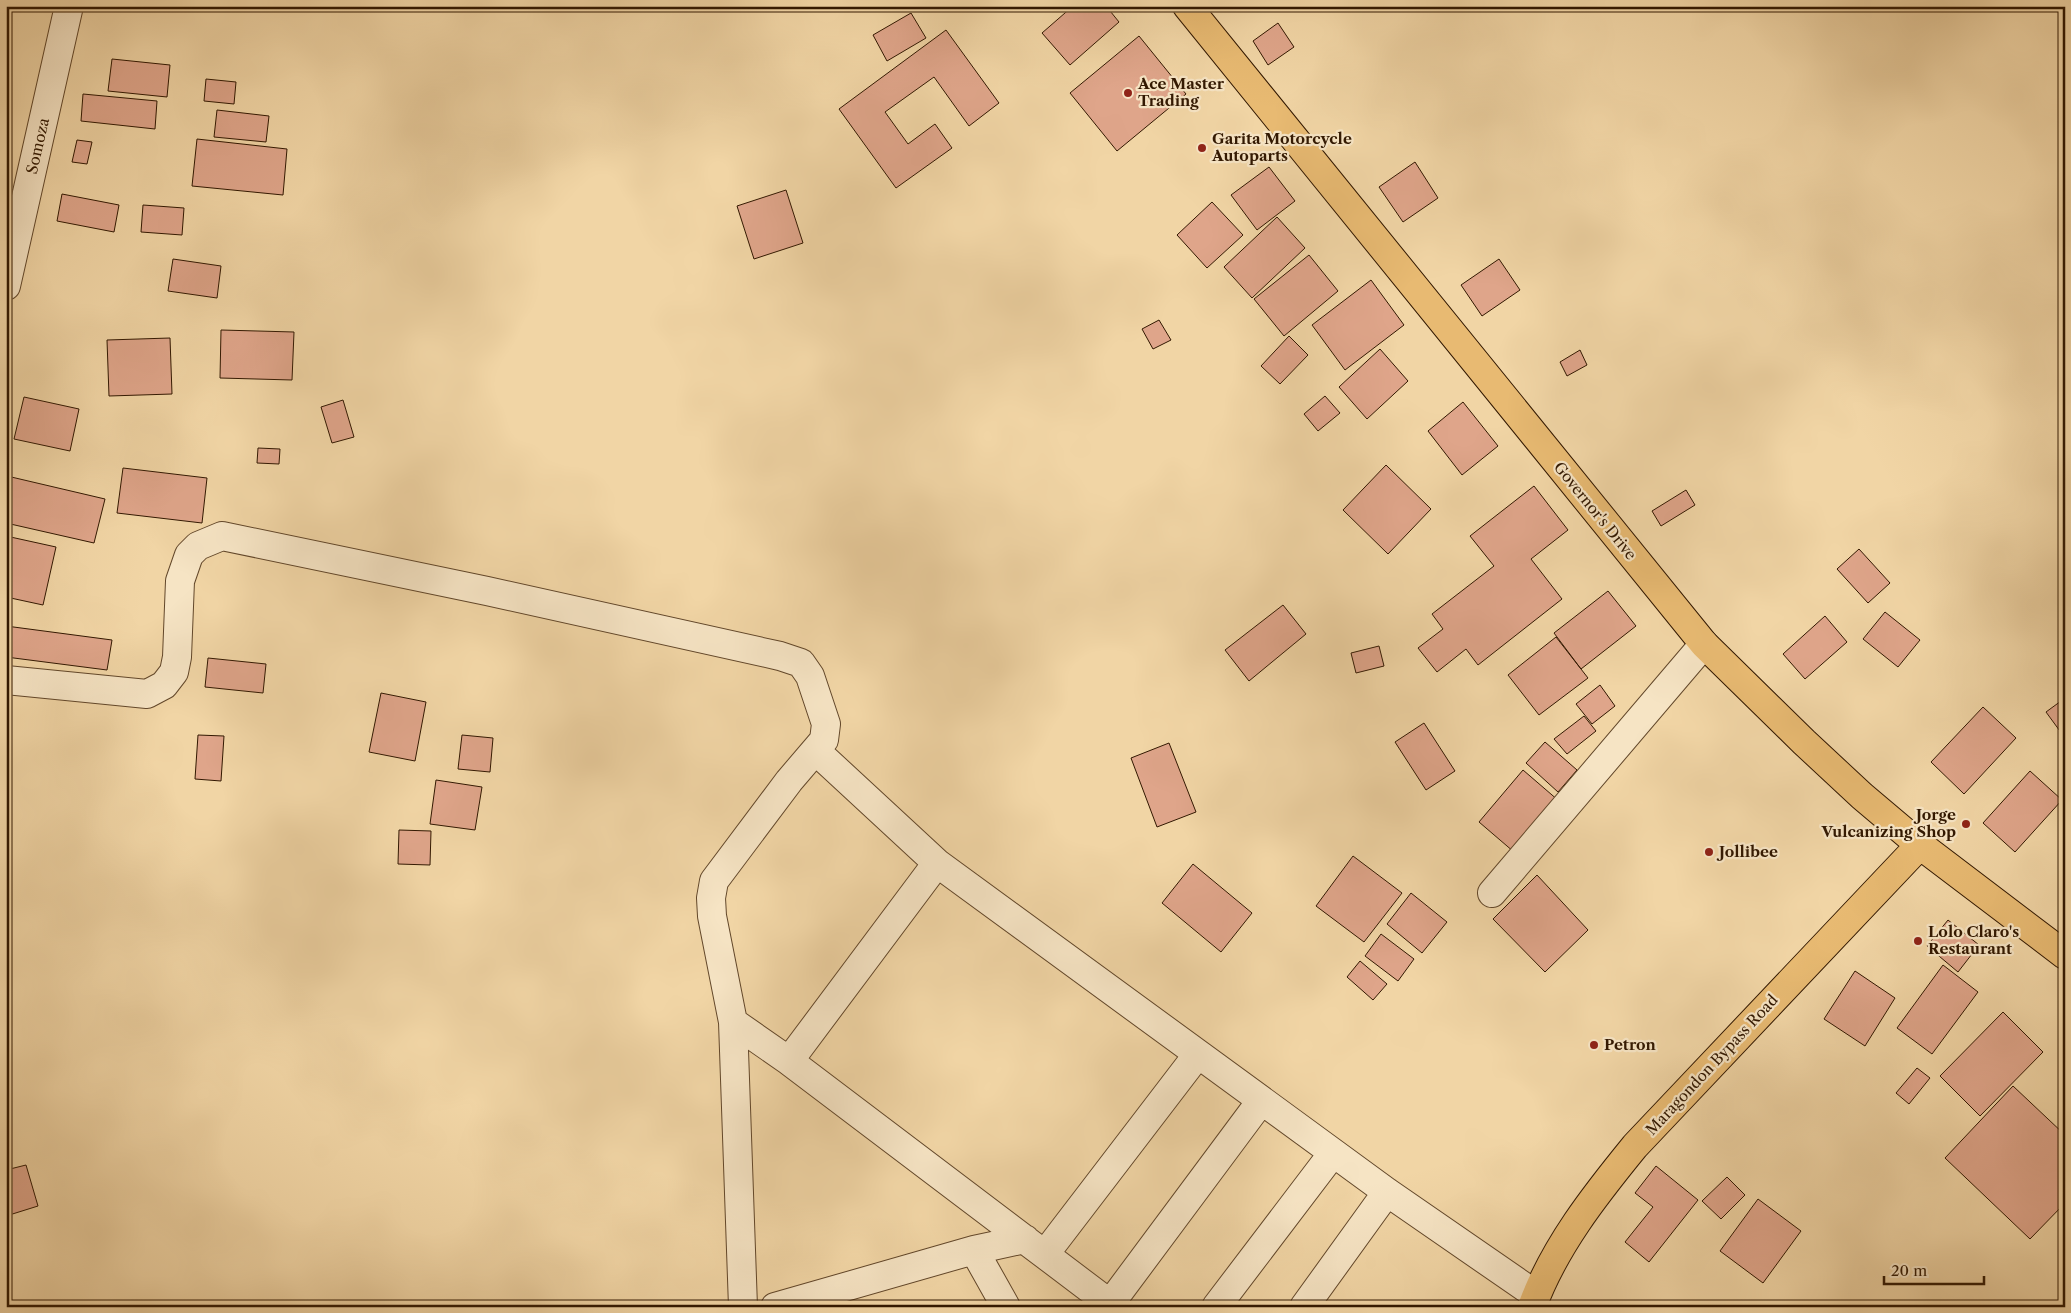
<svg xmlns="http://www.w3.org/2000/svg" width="2071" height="1313" viewBox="0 0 2071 1313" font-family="'Libre Caslon Text',serif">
<rect width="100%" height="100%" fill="#f1d5a5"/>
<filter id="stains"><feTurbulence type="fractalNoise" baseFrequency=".004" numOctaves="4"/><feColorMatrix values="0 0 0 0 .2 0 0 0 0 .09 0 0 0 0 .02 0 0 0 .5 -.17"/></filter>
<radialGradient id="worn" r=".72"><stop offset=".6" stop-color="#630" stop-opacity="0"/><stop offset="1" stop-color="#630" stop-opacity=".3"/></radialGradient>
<path fill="#dfa58a" stroke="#321801" d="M1073,6H1106L1119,22L1070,65L1042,33Z
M911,13L926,38L887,61L873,35Z
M1278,23L1294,47L1268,65L1253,41Z
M946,30L999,103L969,126L934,77L885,112L908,144L935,124L952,148L896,188L839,109Z
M1139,36L1186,94L1117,151L1070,93Z
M112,59L170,65L167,97L108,91Z
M206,79L236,82L234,104L204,101Z
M83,94L157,101L155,129L81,121Z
M217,110L269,116L266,142L214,137Z
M197,139L287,149L283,195L192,186Z
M77,140L92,142L87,164L72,162Z
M1415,162L1438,198L1403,222L1379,187Z
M1269,167L1295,201L1257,230L1231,195Z
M6,188L20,191L6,223Z
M786,190L803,243L754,259L737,206Z
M62,194L119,205L114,232L57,221Z
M1212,202L1243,235L1207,268L1177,235Z
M143,205L184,208L182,235L141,232Z
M1277,217L1305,248L1252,298L1224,267Z
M1309,255L1338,291L1284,336L1254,299Z
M173,259L221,266L217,298L168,291Z
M1499,259L1520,290L1482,316L1461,285Z
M1371,280L1404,325L1345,370L1312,325Z
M1159,320L1171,340L1153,349L1142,329Z
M221,330L294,332L292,380L220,378Z
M1289,336L1308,355L1280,384L1261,366Z
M170,338L172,394L109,396L107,340Z
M1380,349L1408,381L1367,419L1339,387Z
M1580,350L1587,365L1567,376L1560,362Z
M1325,396L1340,413L1318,431L1304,414Z
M24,397L79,409L70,451L14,439Z
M343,400L354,437L332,443L321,407Z
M1463,402L1498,446L1462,475L1428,431Z
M258,448L280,449L279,464L257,463Z
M1386,465L1431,509L1388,554L1343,510Z
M123,468L207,478L202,523L117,513Z
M7,476L105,499L94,543L6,523Z
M1534,486L1568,530L1531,559L1562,599L1478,665L1466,649L1437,672L1418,648L1443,629L1432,614L1494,566L1470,536Z
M1686,490L1695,505L1661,526L1652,511Z
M6,536L56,547L43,605L6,597Z
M1859,549L1890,583L1868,603L1837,569Z
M1608,591L1636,626L1581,669L1554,633Z
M1283,605L1306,634L1249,681L1225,650Z
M1885,612L1920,640L1898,667L1863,639Z
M1825,616L1847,642L1805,679L1783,654Z
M6,626L112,640L107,670L6,657Z
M1556,637L1588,678L1539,715L1508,675Z
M1379,646L1384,666L1356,673L1351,653Z
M208,658L266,664L263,693L205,687Z
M1600,685L1615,706L1592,724L1576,704Z
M381,693L426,702L415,761L369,752Z
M2061,701L2065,706V738L2046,712Z
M1983,707L2016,738L1964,794L1931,762Z
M1584,716L1596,731L1567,754L1554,739Z
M1424,723L1455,771L1426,790L1395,742Z
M198,735L224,736L221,781L195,779Z
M462,735L493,738L490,772L458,769Z
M1545,742L1577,770L1558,792L1526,763Z
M1169,743L1196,812L1157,827L1131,758Z
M1523,770L1559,801L1514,852L1479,822Z
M2030,771L2062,800L2015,852L1983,823Z
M436,780L482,787L475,830L430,824Z
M399,830L431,831L430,865L398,864Z
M1353,856L1402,893L1364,942L1316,906Z
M1193,864L1252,913L1221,952L1162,903Z
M1537,875L1588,930L1545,972L1493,919Z
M1411,893L1447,922L1422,953L1387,924Z
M1948,920L1979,945L1958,972L1927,946Z
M1381,934L1414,959L1398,981L1365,956Z
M1360,961L1387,984L1373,1000L1347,977Z
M1943,965L1978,992L1932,1054L1897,1028Z
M1855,971L1895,998L1865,1046L1824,1019Z
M2003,1012L2043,1052L1980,1116L1940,1076Z
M1917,1068L1930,1078L1909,1104L1896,1093Z
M2013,1086L2065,1135V1203L2030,1239L1945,1158Z
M26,1165L38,1206L6,1216V1170Z
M1656,1166L1698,1200L1649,1262L1625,1242L1653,1207L1635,1193Z
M1727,1177L1745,1195L1721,1219L1702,1201Z
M1758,1199L1801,1231L1763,1283L1720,1251Z"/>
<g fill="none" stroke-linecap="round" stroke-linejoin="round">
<defs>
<path id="minor" d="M6,286L69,6
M6,680L147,694L164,685L174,672L177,657L180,581L189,555L198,546L222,536L487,591L780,656L801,663L810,676L826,724L824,740L789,781L714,881L711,898L712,916L733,1022L743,1307
M816,751L937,863
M1492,893L1704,644
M733,1022L789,1061
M974,1250L1006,1307
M1045,1254L1198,1054
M1110,1304L1261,1101
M775,1307L974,1250L1025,1239
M1114,1307L789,1061L937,863L1387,1192L1536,1295
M1216,1307L1333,1153
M1304,1307L1387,1192"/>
<path id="major" d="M1187,6L1704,644L1804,742L1862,796L1920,845L2065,955
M1532,1307C1554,1247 1595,1195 1635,1146L1920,845"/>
</defs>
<use href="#minor" stroke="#62472a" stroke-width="30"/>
<use href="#major" stroke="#321801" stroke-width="30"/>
<use href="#minor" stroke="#f6e4c4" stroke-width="28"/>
<use href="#major" stroke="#e8ba72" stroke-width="28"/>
</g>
<g fill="#8f2418" stroke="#f6e4c4" stroke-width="2">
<circle cx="1128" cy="93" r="5"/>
<circle cx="1202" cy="148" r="5"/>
<circle cx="1966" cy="824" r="5"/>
<circle cx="1709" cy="852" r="5"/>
<circle cx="1918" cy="941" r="5"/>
<circle cx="1594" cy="1045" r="5"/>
</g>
<g text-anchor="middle" stroke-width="4.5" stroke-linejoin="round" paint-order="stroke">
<g font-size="15" font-weight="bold" fill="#321801" stroke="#f6e4c4" text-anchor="start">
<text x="1138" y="89">Ace Master<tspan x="1138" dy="17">Trading</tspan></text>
<text x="1212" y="144">Garita Motorcycle<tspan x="1212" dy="17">Autoparts</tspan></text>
<text x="1956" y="820" text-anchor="end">Jorge<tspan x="1956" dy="17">Vulcanizing Shop</tspan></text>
<text x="1719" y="857">Jollibee</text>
<text x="1928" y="937">Lolo Claro's<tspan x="1928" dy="17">Restaurant</tspan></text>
<text x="1604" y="1050">Petron</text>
</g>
<g font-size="15" fill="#321801" stroke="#f6e4c4">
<text transform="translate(38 146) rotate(-77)" y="5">Somoza</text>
<text transform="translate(1595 511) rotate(51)" y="5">Governor's Drive</text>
<text transform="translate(1712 1065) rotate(-47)" y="5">Maragondon Bypass Road</text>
</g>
</g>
<rect width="2071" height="1313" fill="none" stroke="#f1d5a5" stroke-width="25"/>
<rect x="8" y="8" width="2056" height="1298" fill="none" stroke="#321801" stroke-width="2.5"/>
<rect x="12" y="12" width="2046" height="1288" fill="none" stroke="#321801"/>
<path d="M1884 1276v8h100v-8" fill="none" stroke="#321801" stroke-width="2.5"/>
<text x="1891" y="1276" font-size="15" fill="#321801" stroke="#f6e4c4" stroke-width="4" paint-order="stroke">20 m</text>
<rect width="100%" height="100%" filter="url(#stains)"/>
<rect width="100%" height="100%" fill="url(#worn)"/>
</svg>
